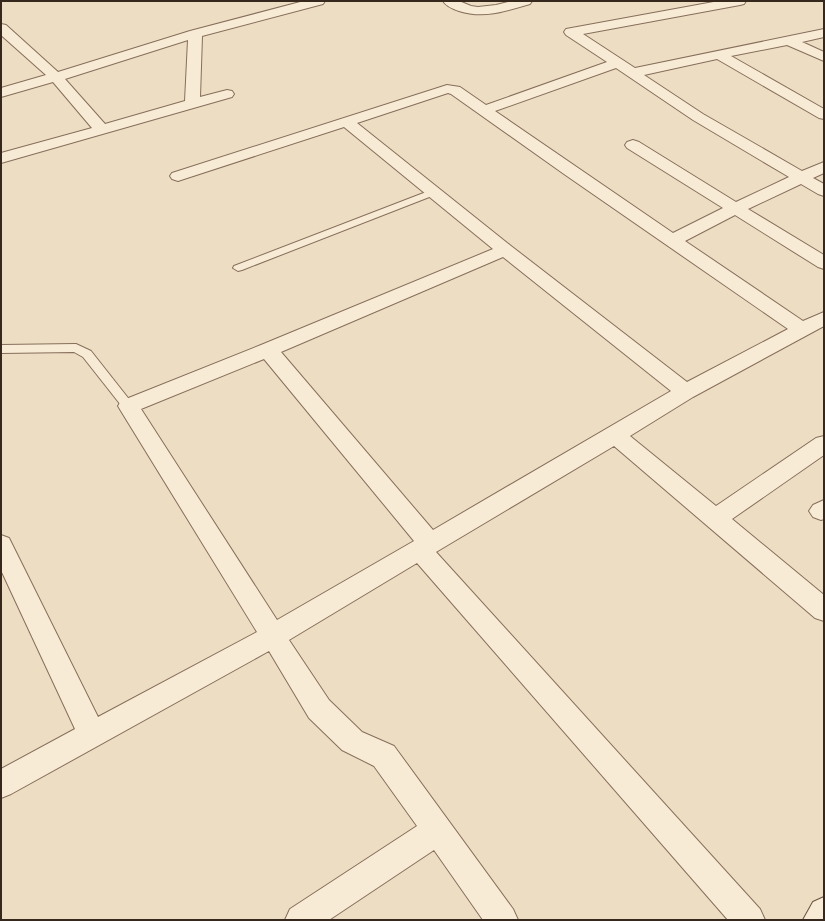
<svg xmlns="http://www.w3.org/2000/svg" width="825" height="921" viewBox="0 0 825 921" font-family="Merriweather,serif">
<rect width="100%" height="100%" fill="#edddc3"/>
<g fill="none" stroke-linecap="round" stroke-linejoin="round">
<defs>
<path id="lane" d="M434,189L439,192L437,194L242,270L238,271L233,268L234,266Z
M76,344L91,351L132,403L134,406L132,409L128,410L124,409L83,357L74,352L1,353V345Z"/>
<path id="street" d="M304,1H325L323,4L202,36L200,97L227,90L232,91L234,94L232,97L1,163V153L92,128L53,82L1,97V88L46,75L1,35V24L6,25L58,72L190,31ZM188,40L185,101L105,124L65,79Z
M443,1H459L471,6L478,7L496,5L512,1H532L530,4C506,11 484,19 459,11C453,9 446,6 443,1Z
M719,1H746L744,4L740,5L583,34L635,68L824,29V37L802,42L824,52V61L787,45L731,56L824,109V119L819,118L717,59L644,75L703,114L802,171L824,162V173L813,178L824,184V196L818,194L801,184L748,209L824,255V269L818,267L735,215L685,241L803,321L824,312V326L693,397L630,436L716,506L816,438L824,436V455L732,519L824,595V621L815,618L614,446L436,552L760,909L765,920H728L417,563L289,640L329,700L362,732L394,746L513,909L518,920H483L434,850L329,920H285L290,909L417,826L374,766L342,750L309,718L269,651L11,794L1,798V769L75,729L1,570V535L9,538L98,717L257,632L121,411L118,406L121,401L261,345L493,249L344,127L184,179L178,181L172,179L170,176L172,173L447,85L460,87L486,105L607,62L566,35L564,32L566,29ZM616,68L693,120L789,177L736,202L639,142L633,140L627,142L625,145L627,148L723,208L673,233L495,111ZM448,93L451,94L564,174L788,329L687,382L511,246L357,123ZM503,257L671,391L433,530L281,352ZM264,359L414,541L277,620L141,409Z
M824,500V519L821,520L813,517L809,511L813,505Z"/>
<path id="secondary" d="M824,897V920H803L813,902Z"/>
</defs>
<use href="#lane" stroke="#866e5b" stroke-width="2"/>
<use href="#street" stroke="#866e5b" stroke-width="2"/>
<use href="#secondary" stroke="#68503e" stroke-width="2"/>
<use href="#lane" fill="#f8ebd6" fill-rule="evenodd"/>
<use href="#street" fill="#f8ebd6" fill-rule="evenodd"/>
<use href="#secondary" fill="#f8ebd6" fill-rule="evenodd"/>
</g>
<rect width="825" height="921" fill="none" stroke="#37281e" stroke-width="4"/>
</svg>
